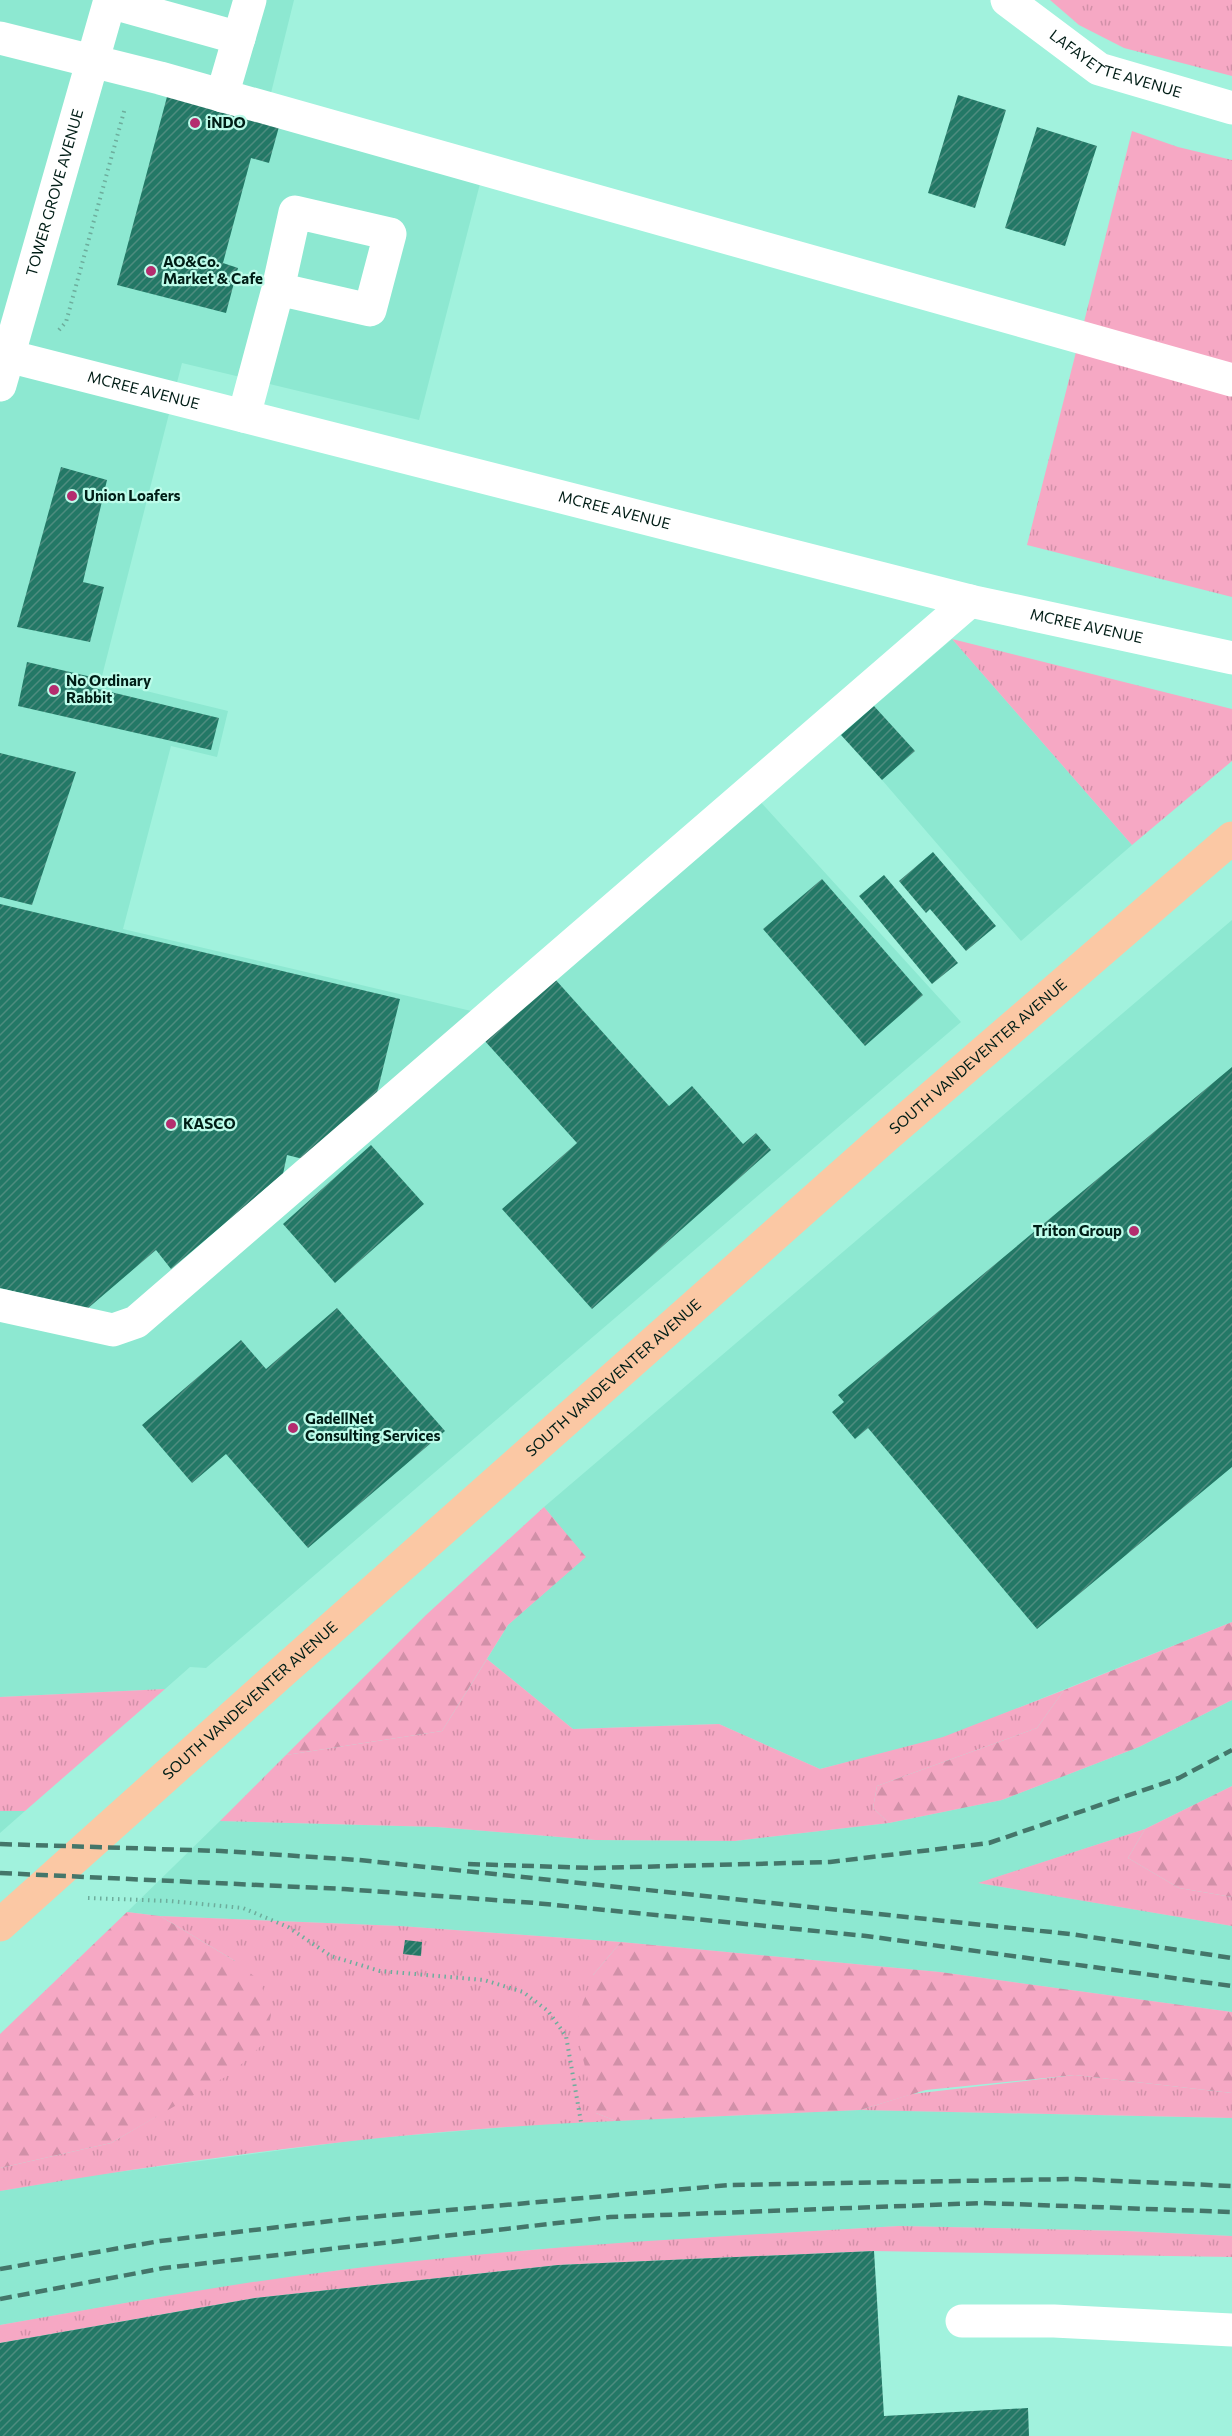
<svg xmlns="http://www.w3.org/2000/svg" width="1232" height="2436" viewBox="0 0 1232 2436" font-family="Commissioner,sans-serif">
<defs>
<pattern id="grass-tufts" width="24" height="20" patternUnits="userSpaceOnUse" patternTransform="scale(1.5)"><rect width="24" height="20" fill="#f6a8c4"/><path d="M3 7l-1-3M5 7V3M7 7l1-3M15 17l-1-3M17 17v-4M19 17l1-3" fill="none" stroke="#d190a8"/></pattern>
<pattern id="forest-firs" width="22" height="20" patternUnits="userSpaceOnUse" patternTransform="scale(1.5)"><rect width="22" height="20" fill="#f6a8c4"/><path d="M5 1l3.5 6h-7zM16 11l3.5 6h-7z" fill="#d190a8"/></pattern>
<pattern id="building-hatch" width="6" height="6" patternUnits="userSpaceOnUse" patternTransform="scale(1.5)"><rect width="6" height="6" fill="#237866"/><path d="M-1 1l2-2M0 6l6-6M5 7l2-2" fill="none" stroke="#4e8c7f"/></pattern>
</defs>
<rect width="100%" height="100%" fill="#a1f2dd"/>
<path fill="#8de8d1" d="M0,0H294L271,93L482,176L419,420L182,363L101,680L228,711L217,757L171,746L123,929L501,1018L757,798L961,1022L206,1668L190,1667L165,1689L0,1697Z
M952,639L1132,845L1021,941L882,780L915,751L874,706Z
M1232,920V1622L943,1738L820,1769L719,1724L573,1729L487,1659L508,1625L585,1557L544,1507Z
M1232,1700V1786L1145,1829L979,1883L1232,1926V2012L940,1972L621,1942L400,1926L160,1916L127,1912L220,1821L437,1827L595,1840L735,1841L889,1823L1002,1800L1139,1747Z
M0,1811H25L0,1833Z
M860,2110L1232,2118V2236L1126,2231L899,2226L700,2238L530,2250L341,2270L149,2299L0,2325V2191L88,2176L365,2139L543,2124Z"/>
<path fill="url(#grass-tufts)" d="M1050,0H1232V76L1124,48L1079,25Z
M1132,131L1178,147L1232,160V364L1084,322Z
M1076,352L1232,393V597L1027,545Z
M952,639L1232,709V761L1132,845Z
M487,1659L573,1729L719,1724L820,1769L943,1737L1064,1690L1037,1728L877,1786L873,1808L889,1823L735,1841L595,1840L437,1827L220,1821L286,1755L442,1731Z
M165,1689L25,1811H0V1697Z
M1145,1829L1128,1858L1179,1888L1232,1897V1926L978,1883Z
M160,1916L400,1926L621,1942L593,1975L596,2113L616,2121C410,2129 203,2157 0,2191V2168L111,2143L157,2116L235,1961Z
M1075,2075L1232,2093V2118L860,2110L912,2094Z
M899,2226L1126,2231L1232,2236V2257L874,2251L558,2265L255,2298L0,2343V2325C113,2305 227,2284 341,2270C526,2246 713,2237 899,2226Z"/>
<path fill="url(#forest-firs)" d="M544,1507L586,1557L508,1625L442,1731L286,1755L426,1615Z
M1232,1622V1700L1139,1747L1002,1800L889,1823L873,1808L877,1786L1037,1728L1064,1690Z
M1232,1786V1897L1179,1888L1128,1858L1145,1829Z
M127,1912L160,1916L235,1961L260,1981L271,2015L265,2042L232,2073L111,2143L0,2168V2034Z
M621,1942L940,1972L1232,2012V2093L1075,2075L926,2090L860,2110L616,2121L596,2113L575,2025L593,1975Z"/>
<path fill="url(#building-hatch)" d="M168,93L280,123L269,163L251,158L223,263L238,268L226,313L117,285Z
M958,95L1006,110L975,208L928,193Z
M1037,127L1097,146L1065,246L1005,228Z
M61,467L107,480L83,582L104,587L90,642L17,627Z
M27,662L96,678L94,688L219,718L211,750L18,706Z
M874,706L915,751L882,780L841,735Z
M0,753L76,772L32,905L0,897Z
M933,852L996,926L966,951L930,909L926,913L899,881Z
M884,875L958,963L932,984L859,896Z
M822,879L923,995L865,1046L763,929Z
M0,904L400,999L377,1093L303,1159L287,1155L283,1174L171,1269L156,1250L87,1309L0,1288Z
M554,978L669,1106L692,1086L743,1144L756,1133L771,1150L592,1309L502,1209L577,1143L484,1040Z
M1232,1067V1467L1037,1629L868,1428L855,1439L832,1412L844,1402L838,1395Z
M371,1145L424,1204L335,1283L283,1224Z
M337,1308L445,1431L308,1548L226,1454L192,1483L142,1425L241,1340L266,1369Z
M405,1940L422,1942L421,1956L403,1954Z
M874,2251L884,2416L1028,2408L1029,2436H0V2343L255,2298L558,2265Z"/>
<g fill="none" stroke-linecap="round" stroke-linejoin="round">
<path stroke="#6dad9c" stroke-width="4" stroke-dasharray="1.5 4.5" stroke-linecap="butt" d="M59,330L66,322L125,108
M88,1898L170,1901L243,1908L288,1927L331,1956L380,1971L484,1980L523,1992L548,2011L566,2036L581,2122"/>
<g stroke="#fff" stroke-width="33">
<path id="s1" d="M1007,0L1099,69L1232,108"/>
<path d="M110,2L239,38"/>
<path d="M0,38L160,78L1232,380"/>
<path d="M222,96L250,0"/>
<path id="s2" d="M0,354L970,601L1232,658"/>
<path id="s3" d="M0,385L110,0"/>
<path d="M244,416L278,289L370,310L390,234L295,212L278,289"/>
<path d="M0,1305L113,1330L136,1322L970,601"/>
<path d="M962,2321H1054L1232,2330"/>
</g>
<path stroke="#fbc8a4" stroke-width="33" id="s4" d="M0,1925L282,1672L884,1138L1232,838"/>
<path stroke="#44766a" stroke-width="4.5" stroke-dasharray="12 6" stroke-linecap="butt" d="M0,1844L221,1851L359,1860L1070,1934L1232,1958
M468,1864L594,1868L830,1862L989,1843L1179,1778L1232,1750
M0,1873L344,1889L535,1903L866,1936L1232,1986
M0,2269L160,2241L348,2219L730,2185L1073,2179L1232,2186
M0,2299L164,2268L610,2217L983,2203L1232,2212"/>
</g>
<g fill="#b42d6f" stroke="#bdfcea" stroke-width="2">
<circle cx="195" cy="123" r="6"/>
<circle cx="151" cy="271" r="6"/>
<circle cx="72" cy="496" r="6"/>
<circle cx="54" cy="690" r="6"/>
<circle cx="171" cy="1124" r="6"/>
<circle cx="1134" cy="1231" r="6"/>
<circle cx="293" cy="1428" r="6"/>
</g>
<g text-anchor="middle" stroke-width="4.5" stroke-linejoin="round" paint-order="stroke">
<g font-size="15" fill="#001d16" stroke="#bdfcea">
<text dy="5" stroke="none"><textPath href="#s1" startOffset="128">LAFAYETTE AVENUE</textPath></text>
<text dy="5" stroke="none"><textPath href="#s3" startOffset="200">TOWER GROVE AVENUE</textPath></text>
<text dy="5" stroke="none"><textPath href="#s2" startOffset="148">MCREE AVENUE</textPath></text>
<text dy="5" stroke="none"><textPath href="#s2" startOffset="634">MCREE AVENUE</textPath></text>
<text dy="5" stroke="none"><textPath href="#s2" startOffset="1120">MCREE AVENUE</textPath></text>
<text dy="5" stroke="none"><textPath href="#s4" startOffset="1308">SOUTH VANDEVENTER AVENUE</textPath></text>
<text dy="5" stroke="none"><textPath href="#s4" startOffset="822">SOUTH VANDEVENTER AVENUE</textPath></text>
<text dy="5" stroke="none"><textPath href="#s4" startOffset="336">SOUTH VANDEVENTER AVENUE</textPath></text>
</g>
<g font-size="15" font-weight="bold" fill="#001d16" stroke="#bdfcea" text-anchor="start">
<text x="207" y="128">iNDO</text>
<text x="163" y="267">AO&amp;Co.<tspan x="163" dy="17">Market &amp; Cafe</tspan></text>
<text x="84" y="501">Union Loafers</text>
<text x="66" y="686">No Ordinary<tspan x="66" dy="17">Rabbit</tspan></text>
<text x="183" y="1129">KASCO</text>
<text x="1122" y="1236" text-anchor="end">Triton Group</text>
<text x="305" y="1424">GadellNet<tspan x="305" dy="17">Consulting Services</tspan></text>
</g>
</g>
</svg>
